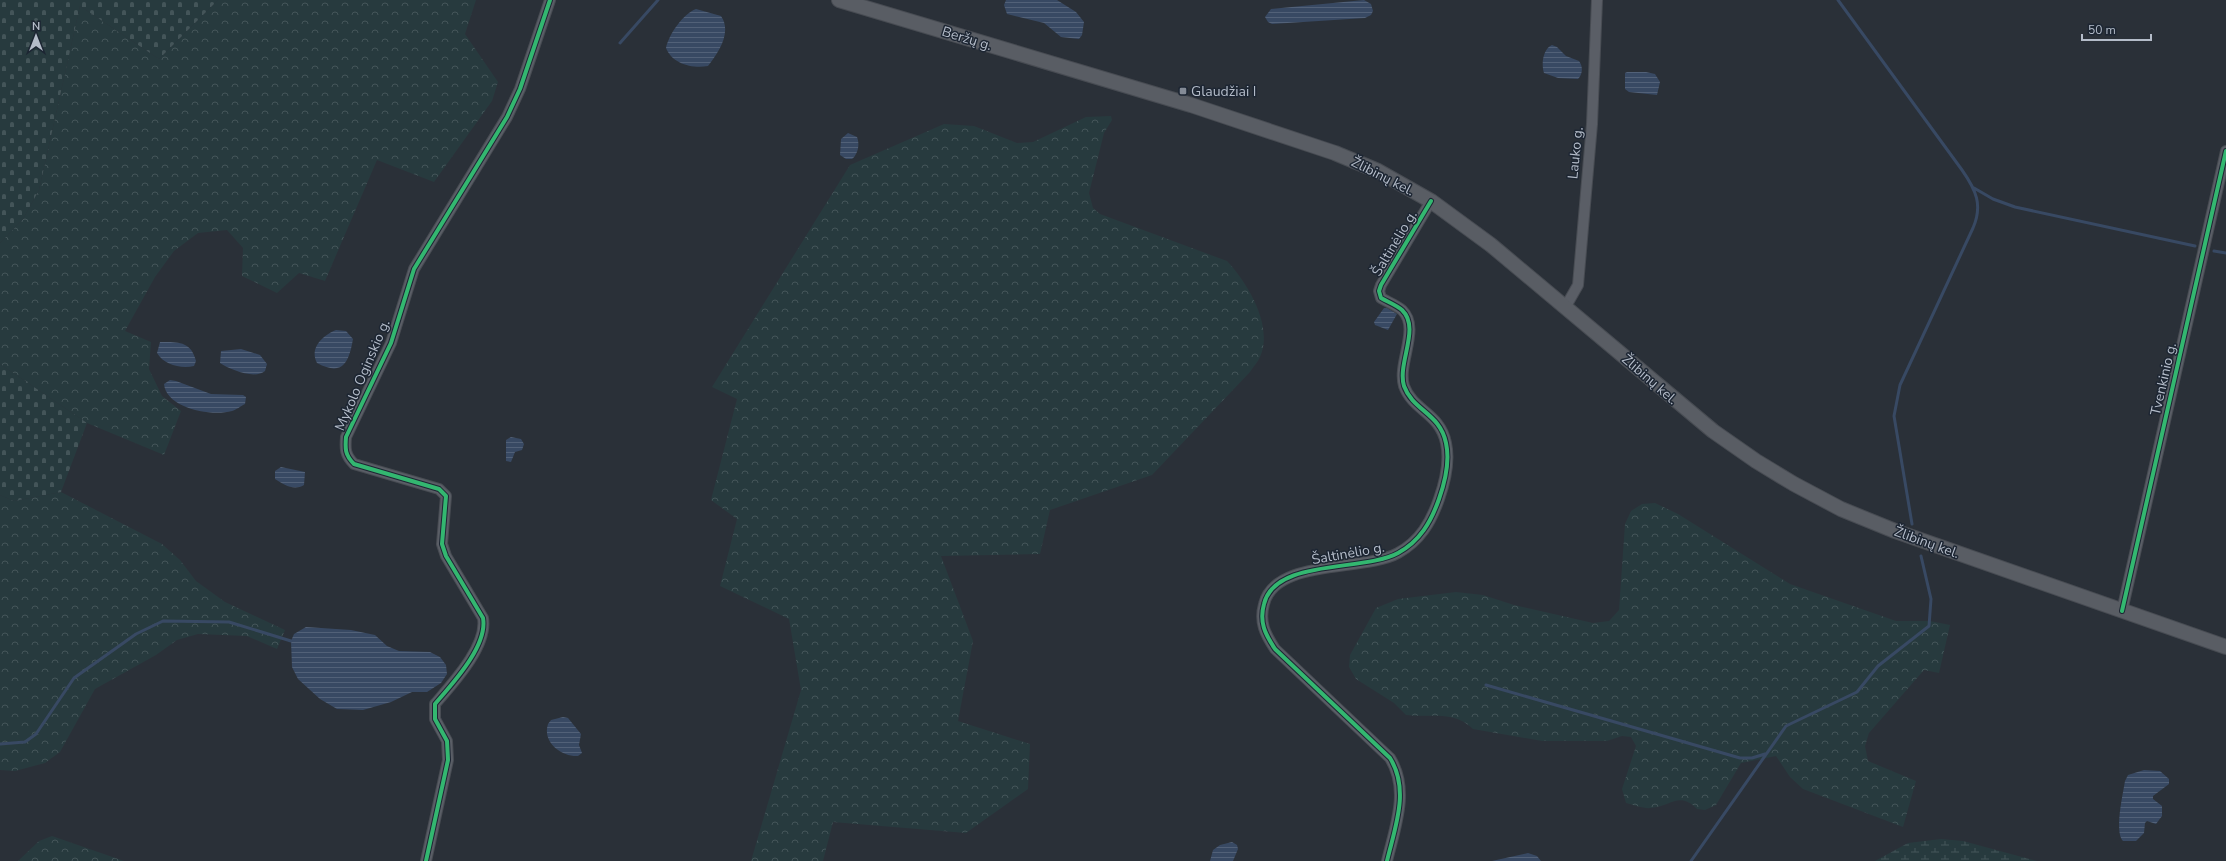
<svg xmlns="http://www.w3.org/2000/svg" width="2226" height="861" viewBox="0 0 2226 861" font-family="'Nunito Sans',sans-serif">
<defs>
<pattern id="forest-crowns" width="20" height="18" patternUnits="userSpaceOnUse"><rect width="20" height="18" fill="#273a3e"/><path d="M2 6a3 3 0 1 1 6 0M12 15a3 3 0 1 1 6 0" fill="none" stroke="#445559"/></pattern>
<pattern id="wetland-marsh" width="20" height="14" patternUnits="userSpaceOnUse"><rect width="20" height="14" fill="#273a3e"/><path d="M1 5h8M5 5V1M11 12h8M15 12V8" fill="none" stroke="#445559"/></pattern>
<pattern id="cemetery-stones" width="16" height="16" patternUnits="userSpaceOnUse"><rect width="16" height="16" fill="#273a3e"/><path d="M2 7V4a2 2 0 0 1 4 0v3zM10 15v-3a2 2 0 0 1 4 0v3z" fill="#445559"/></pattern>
<pattern id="water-rules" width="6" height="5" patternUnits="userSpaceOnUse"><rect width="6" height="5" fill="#384963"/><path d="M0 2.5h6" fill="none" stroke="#526178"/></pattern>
</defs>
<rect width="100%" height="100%" fill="#2a3038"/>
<path fill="url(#forest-crowns)" d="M218,0H476L465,34L498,82L492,101L434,182L377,160L325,281L299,273L277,293L242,276L243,248L227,230L198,233L174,251L155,277L125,331L151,342L149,369L162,396L181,411L164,455L87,423L0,364V243L23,219L39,190L80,6L159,59Z
M1111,116L1112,120L1104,133L1089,193L1093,208L1100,214L1227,261C1247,282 1274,326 1260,357C1258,362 1253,367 1250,372L1152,475L1050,510L1040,554L941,556L973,641L958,721L1030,744L1028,789L966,833L833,822L823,861H751L801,690L789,619L720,586L737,519L711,500L737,399L712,387L850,165L944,124L974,126L1017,143L1033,142L1086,117Z
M61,492L162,544L180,560L196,581L225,602L285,630L277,649L247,636L198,634L177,640L156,655L95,689L60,752L45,763L15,771L0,770V495L14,501Z
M1655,503L1678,514L1790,584L1896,621H1930L1950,625L1939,673L1924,670L1869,733L1865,746L1868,761L1916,781L1903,827L1803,789L1790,777L1776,756L1741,763L1716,805L1705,810L1697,809C1679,791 1672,806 1651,808C1644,809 1634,805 1626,803L1622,789L1636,746L1631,737L1622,736L1607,741H1542L1473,729C1454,710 1430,718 1406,715L1394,703L1356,679L1349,667L1350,655L1376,608L1398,599L1456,592L1483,595L1514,605L1593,623L1609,621L1619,610L1625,524L1631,511L1642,504Z
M52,836L124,861H18L39,841Z"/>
<path fill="url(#wetland-marsh)" d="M1941,839L1963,841L2037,861H1875L1908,843Z"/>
<path fill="url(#cemetery-stones)" d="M0,0H218L159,59L80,6L39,190L23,219L0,243Z
M0,364L87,423L61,492L14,501L0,495Z"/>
<path fill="url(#water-rules)" d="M1006,0H1057L1076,12L1084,22L1082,35L1079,39L1061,37L1044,23L1007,14L1004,5Z
M1364,0L1371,4L1373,11L1371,15L1365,18L1272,24L1268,22L1265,17L1271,9Z
M696,9L721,16C732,32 719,52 708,66C693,69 672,64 666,48C669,34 683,14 696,9Z
M1552,45L1557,47L1566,56L1579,61C1583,66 1583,74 1578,79L1558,78L1544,73C1541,64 1543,49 1552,45Z
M1627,72H1646L1655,74L1660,82L1657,95L1629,92L1625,89V73Z
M848,133L857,137C860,144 858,154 852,159H846L840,155L841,139Z
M1384,308H1387L1397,314L1388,330L1375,325L1374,322Z
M336,330L346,331L353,339C349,362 343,377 317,363C309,348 323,335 336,330Z
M160,342C178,342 191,341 196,361L194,366C181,369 164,365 157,353Z
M241,349L260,355L267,364L265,371C255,380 229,369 220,363L221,351Z
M170,380L176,381L211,394L243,395L246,397L245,404C241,406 236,410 232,411C211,417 166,408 164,384Z
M511,437L521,439L524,444L522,450L515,452L511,462L506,461V440Z
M281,467L305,472L304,485C294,491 284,485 275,479V471Z
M306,627L351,630L375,635L387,646L399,651L430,652L440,657L446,665L447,674L441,683L427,692H412L391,702L363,710L337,709L320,699L298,679L292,667L291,641L294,634Z
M563,717L568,718L581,734L579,745L582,753L578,756C561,757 542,742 548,724L551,720Z
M2144,770L2160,771L2169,779V784L2153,796V799L2162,806V816L2156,824L2147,821L2145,823L2144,833L2136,841H2123C2114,832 2123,794 2125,781L2128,775Z
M1232,842L1237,845L1238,849L1233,861H1210L1213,850L1220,845Z
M1528,853L1537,856L1541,861H1492Z"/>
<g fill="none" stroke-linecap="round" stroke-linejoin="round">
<path stroke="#384963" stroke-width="3" d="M1838,0L1962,170C1976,190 1983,205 1973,228L1900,385L1894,416L1912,524
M620,43L658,0
M1974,188L1993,199L2015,207L2195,246
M2214,251L2226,253
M1486,685L1740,758H1752L1765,754
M0,744L25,742L36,734L74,678L136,634L163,621L229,622L291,641
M1691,861L1786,726L1857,692L1878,666L1929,626L1931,599L1921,556"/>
<defs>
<path id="minor" d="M1566,306L1578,285L1592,124L1597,0
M2122,611L2226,151
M426,861L448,760L447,741L435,719V704C452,684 488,646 483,618L446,556L442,544L446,496L439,489L354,464C345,455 345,449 346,437L391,343L414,269L507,117L520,89L550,0
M1387,861C1395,827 1410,790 1390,758L1275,649C1265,634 1259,622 1264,604C1275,558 1364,572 1398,553C1420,541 1431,522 1439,499C1445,482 1450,461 1446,443C1440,413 1413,411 1404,386C1397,363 1421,328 1402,310C1396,305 1388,302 1381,298L1379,291L1381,285L1431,201"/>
<path id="secondary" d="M839,0L1191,105L1335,153L1378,171L1431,201L1491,245L1713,431L1756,461L1794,484L1841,509L1895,531L2226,647"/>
</defs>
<use href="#minor" stroke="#484c53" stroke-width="12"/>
<use href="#secondary" stroke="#484c53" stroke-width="16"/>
<use href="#minor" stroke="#5a5e66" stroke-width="10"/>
<use href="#secondary" stroke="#595d64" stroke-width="14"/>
<defs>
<path id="cycleway" d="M2122,611L2226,151
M426,861L448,760L447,741L435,719V704C452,684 488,646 483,618L446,556L442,544L446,496L439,489L354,464C345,455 345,449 346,437L391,343L414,269L507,117L520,89L550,0
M1387,861C1395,827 1410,790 1390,758L1275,649C1265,634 1259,622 1264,604C1275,558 1364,572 1398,553C1420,541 1431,522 1439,499C1445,482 1450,461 1446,443C1440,413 1413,411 1404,386C1397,363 1421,328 1402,310C1396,305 1388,302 1381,298L1379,291L1381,285L1431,201"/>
</defs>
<use href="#cycleway" stroke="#1d2633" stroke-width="6"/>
<use href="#cycleway" stroke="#33b770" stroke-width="4"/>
</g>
<rect fill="#848b96" stroke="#1d2633" stroke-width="1.5" x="1179" y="87" width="8" height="8" rx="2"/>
<g text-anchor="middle" stroke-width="3" stroke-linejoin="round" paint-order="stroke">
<g font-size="14" fill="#b4bcc9" stroke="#1d2633">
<text transform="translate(967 38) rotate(17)" y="5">Beržų g.</text>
<text transform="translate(1575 153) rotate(-84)" y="5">Lauko g.</text>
<text transform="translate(1383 176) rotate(27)" y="5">Žlibinų kel.</text>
<text transform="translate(1394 243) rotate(-59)" y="5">Šaltinėlio g.</text>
<text transform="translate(362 375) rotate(-67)" y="5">Mykolo Oginskio g.</text>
<text transform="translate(1650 379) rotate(41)" y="5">Žlibinų kel.</text>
<text transform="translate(2163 379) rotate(-77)" y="5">Tvenkinio g.</text>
<text transform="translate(1927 542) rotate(20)" y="5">Žlibinų kel.</text>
<text transform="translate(1348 553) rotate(-10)" y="5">Šaltinėlio g.</text>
</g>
<g font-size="14" fill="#b4bcc9" stroke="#1d2633" text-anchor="start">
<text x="1191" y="96">Glaudžiai I</text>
</g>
</g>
<g transform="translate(36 36)" stroke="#1d2633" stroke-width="3" paint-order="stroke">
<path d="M0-3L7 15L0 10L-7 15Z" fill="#b4bcc9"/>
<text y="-6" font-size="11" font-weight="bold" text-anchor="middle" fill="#b4bcc9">N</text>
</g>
<path d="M2082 34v6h69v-6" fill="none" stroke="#b4bcc9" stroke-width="2"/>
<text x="2088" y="34" font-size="12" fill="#b4bcc9" stroke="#1d2633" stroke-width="3" paint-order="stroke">50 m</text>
</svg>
